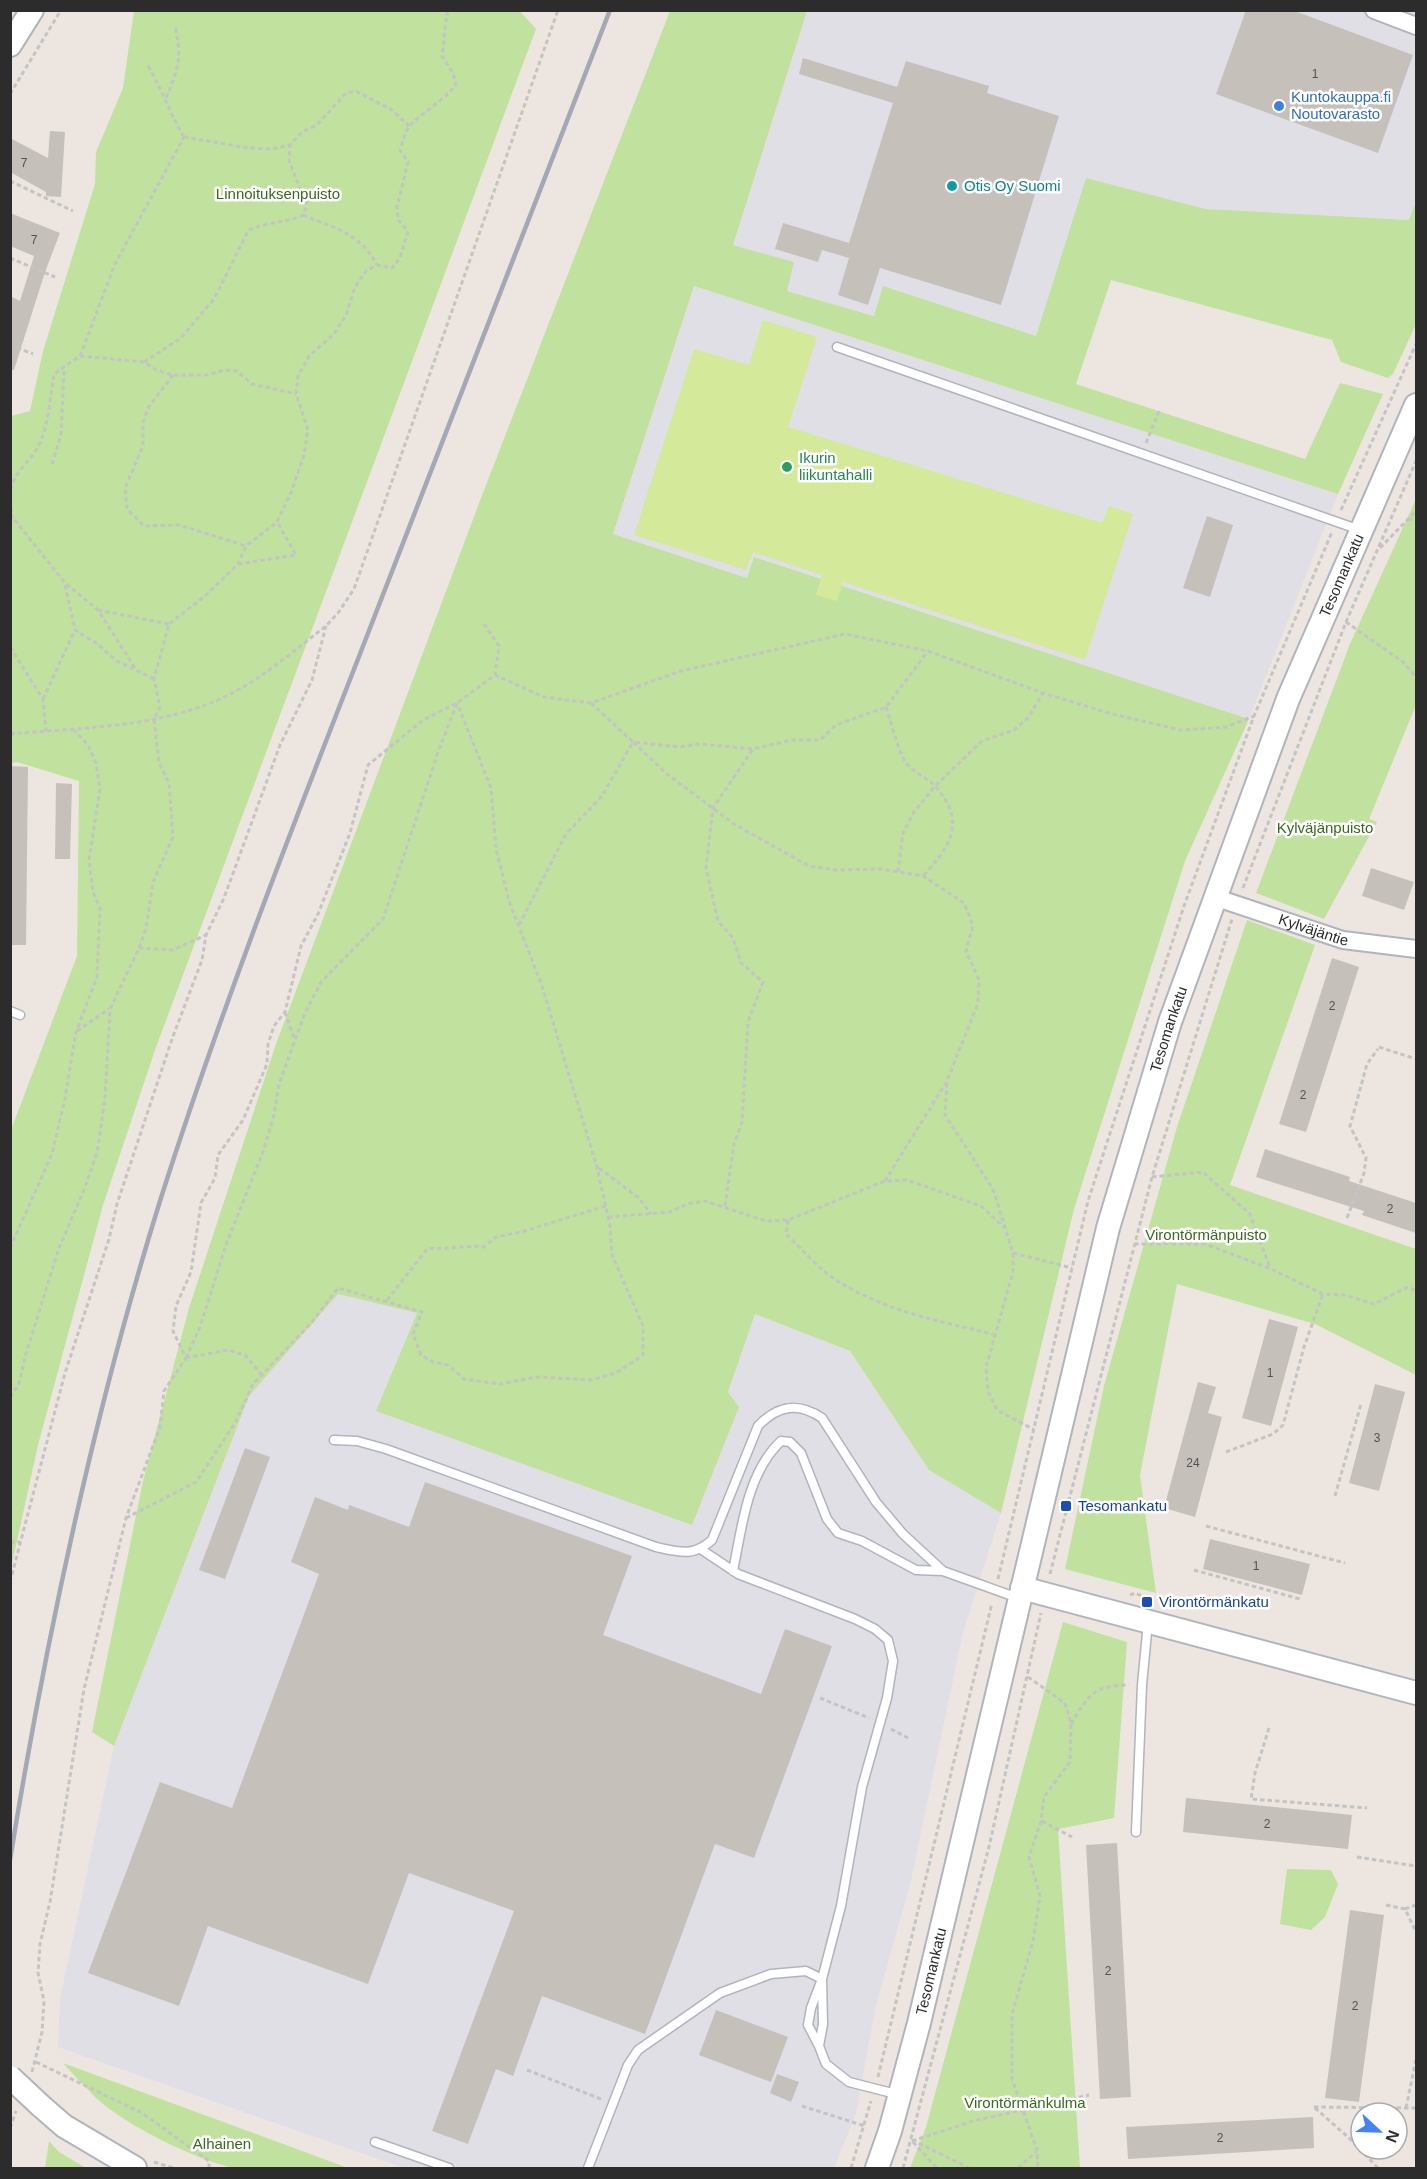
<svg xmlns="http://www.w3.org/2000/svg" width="1427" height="2179" viewBox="0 0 1427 2179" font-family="Arial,sans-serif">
<rect width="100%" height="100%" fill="#ede5df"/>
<path fill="#e0dfe6" d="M807,11H1416V202L1410,220L1206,209L1086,178L1036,336L884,286L875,316L786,291L794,262L733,245Z
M694,286L1338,494L1249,719L755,557L747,578L613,534Z
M338,1294L417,1313L377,1411L728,1392L755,1314L850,1351L929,1470L1001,1513L963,1632L910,1885L876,2005L856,2113L834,2168H404L58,2047L60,1999L114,1746L249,1396Z"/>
<path fill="#c0e29e" d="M134,11L519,10L536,29L155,1050L103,1205L38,1445L11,1568V1130L77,956L79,781L17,762L11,763V416L30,411L43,351L95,184L96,152L123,88Z
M670,11H807L733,245L794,262L787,291L874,316L883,286L1036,336L1086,178L1206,209L1409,220L1416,202V324L1393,374L1388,378L1341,362L1332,340L1111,280L1076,384L1305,459L1340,383L1383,394L1338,494L694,286L613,534L747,578L754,557L1249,719L1185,861L1074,1209L1001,1513L929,1470L850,1351L755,1314L728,1392L739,1407L692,1525L376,1411L417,1313L338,1294L249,1396L114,1746L92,1732L143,1481L189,1308L276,1044L481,498Z
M1416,499V705L1369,819L1377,822L1324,919L1256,893L1350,644Z
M1247,920L1315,945L1230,1185L1416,1249V1375L1315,1324L1177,1284L1140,1475L1156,1593L1065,1569L1104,1386L1177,1127Z
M1063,1622L1127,1642L1114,1818L1058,1829L1080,2168H910L926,2127Z
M1287,1869L1331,1870L1338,1884L1325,1917L1311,1930L1280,1924Z
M63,2063L348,2168H233C192,2158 127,2126 96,2098C85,2087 74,2075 63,2063Z
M49,2141L59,2152L86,2168H45Z"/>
<path fill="#d4e99a" d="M763,320L817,337L788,427L1102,523L1109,506L1133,514L1085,660L843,582L837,601L816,595L822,575L753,552L746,570L634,535L694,349L749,365Z"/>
<path fill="#c6c0bb" d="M1246,10H1292L1413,55L1378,153L1216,94Z
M803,58L897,87L906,61L989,86L987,93L1059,116L1001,305L880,268L868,305L838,295L849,258L822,250L818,262L775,249L783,223L849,243L893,103L799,74Z
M50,131L65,132L61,197L46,196V192L10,172V138L48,158Z
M10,213L60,233L45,272L14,370L10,369V296L20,301L34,256L10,246Z
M1207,516L1233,525L1210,597L1183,588Z
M10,766L28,767L26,945H10Z
M56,783L72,784L70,859H55Z
M1371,868L1414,882L1404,910L1362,896Z
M1332,958L1359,967L1306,1132L1279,1124Z
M1265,1149L1350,1177L1349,1181L1416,1203V1233L1362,1215L1364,1211L1256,1177Z
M1269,1319L1298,1327L1271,1426L1242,1418Z
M1198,1382L1216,1387L1208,1413L1222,1417L1195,1517L1164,1508Z
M1375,1384L1405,1392L1379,1491L1349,1483Z
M245,1448L270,1457L225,1579L199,1570Z
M425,1482L632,1556L603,1635L761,1694L785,1629L832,1646L754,1858L715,1844L645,2034L542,1996L513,2076L496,2069L468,2144L432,2131L514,1911L409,1873L368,1984L208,1926L179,2006L88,1973L160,1782L232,1808L319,1574L291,1562L315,1497L348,1510L349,1505L409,1527Z
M1210,1539L1310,1564L1302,1595L1203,1569Z
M1186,1798L1352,1815L1348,1849L1183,1832Z
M1117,1843L1131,2097L1100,2099L1086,1845Z
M1350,1910L1384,1915L1359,2102L1325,2098Z
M716,2010L788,2037L771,2082L699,2055Z
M777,2074L799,2082L791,2102L770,2093Z
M1313,2117L1314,2148L1128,2159L1126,2127Z"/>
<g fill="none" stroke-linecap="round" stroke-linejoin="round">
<defs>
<path id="lane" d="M837,347L1360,530
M10,1011L20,1015
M334,1440L357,1441L386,1449L656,1547C679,1552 694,1557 712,1540L758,1426C778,1405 798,1402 822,1418L876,1502L903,1534L943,1571
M702,1550L738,1574L855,1619L875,1629L888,1640L893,1661L887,1698L862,1787L841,1906L822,1979L823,2024L819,2046L826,2064L849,2082L900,2095
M733,1571C742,1527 747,1473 781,1441L790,1442L801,1453L827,1519L838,1533L862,1541L916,1570L943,1571L1018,1598
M1136,1832L1142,1685L1148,1622
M375,2142L449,2168
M588,2168L628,2065L638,2050L720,1993L771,1974L806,1971L822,1979L811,2008L808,2025L819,2046"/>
<g id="street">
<path d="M1374,10L1416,26"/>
<path id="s1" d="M1214,897L1343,940L1416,949"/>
</g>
<g id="secondary">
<path d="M10,45L32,10"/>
<path d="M1022,1588L1416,1693"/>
<path d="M41,2106L64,2126L135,2168"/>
<path id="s2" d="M877,2168L890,2131L919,2023L1108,1228L1170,1022L1288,699L1416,405"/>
</g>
</defs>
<use href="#lane" stroke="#b0b4bc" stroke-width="11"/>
<use href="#street" stroke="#b0b4bc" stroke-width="20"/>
<use href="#secondary" stroke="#b0b4bc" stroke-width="26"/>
<path stroke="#c4c4c4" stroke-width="3" stroke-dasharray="4.5 3" stroke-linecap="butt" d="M148,66C162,90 170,113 184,137
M10,94L61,10
M166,98C179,68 182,57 175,26
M184,137L248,148L272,149L290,145L302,132L317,125L346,93L356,91L392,110L409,126
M10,181L73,211
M303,215C336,229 359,232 377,265
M10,258L55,277
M10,345L33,354
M80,356L144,362L156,370L173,375H208L224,370L237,371L252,384L296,394
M144,362L181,338L214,299L248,231C259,223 287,223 303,215L307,205L289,161L290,145
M173,375L148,408L143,423V446L125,488L127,509L144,526L179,525L246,546
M1146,443L1159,411
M52,464L61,435L64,368
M1341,510L1416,344
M10,514L65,583L98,610L135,668
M1408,519L1416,521
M10,527C14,513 8,498 12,485C17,470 30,461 38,447C49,425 50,398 54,374L80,356L115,264L184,137
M1380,548L1416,511
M238,564L296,555L277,522
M65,585L75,630
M98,610L169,624
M1346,622L1403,662L1416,677
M484,624L499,646L495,675
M10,647L43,699L46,731
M43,699L75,630L96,643L117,661L154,679
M591,703L633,742L679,747L700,744L753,749L792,740H820L836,725L886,707L928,651
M886,707C891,721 898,753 907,764C915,773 928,778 936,787C967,823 950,846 923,876
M10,734C85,727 169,728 236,691C268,674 297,648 326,626L338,613L354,589L558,10
M898,872L903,833L914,812L935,786L982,741L1014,730L1028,718L1043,693
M1243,888L1346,622L1416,461
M519,925L566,834L602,796L633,742L667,774L734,824L809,866L836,870L880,869L923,876L964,903L973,925L966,951L979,980L978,1003L947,1081L885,1181
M139,948L173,950L206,935
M285,1012L294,1038
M77,1031L109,1009
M1379,1047L1416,1059
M947,1083L945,1115L993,1189L1013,1253V1272L986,1367L988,1391L997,1410L1033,1429
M599,1168L639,1198L651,1214
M1152,1177L1203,1172L1250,1214L1270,1268
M725,1206L734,1144L742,1122L748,1022L763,982L741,963L733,938L718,921L706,868L713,808L753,749
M608,1217L670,1212L687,1204L705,1201L766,1221L788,1220L885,1181L907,1180L981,1206L1005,1228
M1347,1218L1364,1173L1366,1158L1350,1126L1367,1064L1378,1049
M788,1220L786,1234C801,1248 816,1266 833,1278C881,1310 938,1321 993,1334
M1134,1244H1205L1271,1269L1323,1294L1344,1295L1374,1304L1408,1287L1416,1291
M10,1248L52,1154L65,1098L76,1032L97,977L100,908L93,892L89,860L100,789L96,763L88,745L73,729
M1013,1253L1072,1268
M387,1300L428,1248C448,1250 464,1245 484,1247L496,1237L521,1232L606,1206
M186,1358L200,1327L227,1242L263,1152L274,1115L279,1084L305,1013L321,982L383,919L438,752L457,703
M186,1358L228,1350L245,1355L261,1374
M10,1397L19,1384L25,1357L59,1248L84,1190L97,1153L105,1099L110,1009L139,948L146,929L153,882L173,837L169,783L159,763L154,719L160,707L154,679L169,624L205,596L238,564L246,546L277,522L292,490L304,455L308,430L296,394L298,376L309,356L334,334L346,315L355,287L366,271L377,265L392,268L400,258L408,231L398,220L397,207L408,162L400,150C403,142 405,130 411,124C426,110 444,101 456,84L453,73L442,56C445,40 444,27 448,10
M1226,1452L1273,1434L1283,1425L1304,1347L1323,1294
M1335,1496L1361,1404
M126,1518L196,1482L235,1423L253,1384L312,1322L338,1288L422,1312L413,1334L421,1355L433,1362L448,1365L464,1379L500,1384L537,1377L591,1380L616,1373L643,1355V1326L612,1255L610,1226L597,1167L541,983L510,904L496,849L491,788L457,703
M1206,1526L1345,1563
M10,1542H20
M1194,1570L1300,1599
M1050,1574L1152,1177L1232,919
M998,1579L1088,1201L1184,906L1254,716L1332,532
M10,1582L65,1373L109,1239L117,1204L172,1039L202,960L206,935L224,898L280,745L312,680L326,626
M1130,1595L1135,1593L1151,1600
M1028,1677L1065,1703L1071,1724L1070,1762L1044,1797L1041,1821L1029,1857L1040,1896L1033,1941L1012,2014V2079L1037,2150L1038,2168
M820,1698L869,1718
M1071,1724C1089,1694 1093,1686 1129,1685
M1269,1728L1255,1773L1251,1799L1367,1808
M891,1729L908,1738
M1042,1821L1072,1837
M1357,1857L1416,1866
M1386,1905L1405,1909L1416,1932
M1405,1909L1416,1905
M36,2062L142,2113L209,2161V2168
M527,2070L601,2099
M32,2072L42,2032L44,2001L38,1973L40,1944L50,1902L84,1689L126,1518L160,1427L164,1391L186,1358L173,1331L176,1306L191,1272L201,1203L215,1178L218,1155L243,1120L267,1064L268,1044L274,1026L285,1012L301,946L318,914L350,833L368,765L423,720L457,703L495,675L544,697L591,703L681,671L845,634L928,651L1043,693L1112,714L1181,730L1226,727L1254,716
M878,2077L992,1603
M802,2106L865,2126
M1314,2107L1415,2108
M1315,2108L1348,2137L1378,2168
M1406,2108L1416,2059
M10,2128L16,2111
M912,2140L969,2168
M912,2141L973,2121L1089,2095
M913,2142L937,2168
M154,2162L173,2168
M851,2168L871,2101
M903,2168L989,1847L1041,1613
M1018,2168L1037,2151"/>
<use href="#lane" stroke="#fff" stroke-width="8"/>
<use href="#street" stroke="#fff" stroke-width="16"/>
<use href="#secondary" stroke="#fff" stroke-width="22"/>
<path stroke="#a2a8b6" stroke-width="4.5" d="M10,1860C46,1638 93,1416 160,1201C218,1018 288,838 358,659C442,443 527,227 610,10"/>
<defs>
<path id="secondary-bridge" d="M10,2077L41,2106"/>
</defs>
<use href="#secondary-bridge" stroke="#b0b4bc" stroke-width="26" stroke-linecap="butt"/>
<use href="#secondary-bridge" stroke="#fff" stroke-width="22"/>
</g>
<circle fill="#3f7fe0" stroke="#fff" stroke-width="2" cx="1279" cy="106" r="6"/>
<circle fill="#0f9aa8" stroke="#fff" stroke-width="2" cx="952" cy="186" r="6"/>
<circle fill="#2e9e5b" stroke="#fff" stroke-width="2" cx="787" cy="467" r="6"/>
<g fill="#1a4fb4" stroke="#fff" stroke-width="2">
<rect x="1060" y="1500" width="12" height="12" rx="3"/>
<rect x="1141" y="1596" width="12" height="12" rx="3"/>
</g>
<g text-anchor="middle" stroke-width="5" stroke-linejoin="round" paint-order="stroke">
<g font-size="12" fill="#525150">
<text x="1315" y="78">1</text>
<text x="24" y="167">7</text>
<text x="34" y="244">7</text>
<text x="1332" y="1010">2</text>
<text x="1303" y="1099">2</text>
<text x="1390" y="1213">2</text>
<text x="1270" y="1377">1</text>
<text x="1377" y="1442">3</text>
<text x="1193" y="1467">24</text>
<text x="1256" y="1570">1</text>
<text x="1267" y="1828">2</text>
<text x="1108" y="1975">2</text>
<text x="1355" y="2010">2</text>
<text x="1220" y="2142">2</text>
</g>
<g font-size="15" fill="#366cbe" stroke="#fff" text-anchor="start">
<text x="1291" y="102">Kuntokauppa.fi<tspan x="1291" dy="17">Noutovarasto</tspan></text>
</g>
<g font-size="15" fill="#0d838f" stroke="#fff" text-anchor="start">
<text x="964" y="191">Otis Oy Suomi</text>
</g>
<g font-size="15" fill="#39691d" stroke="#fff">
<text x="278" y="199">Linnoituksenpuisto</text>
<text x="1325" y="833">Kylväjänpuisto</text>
<text x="1206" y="1240">Virontörmänpuisto</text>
<text x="1025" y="2108">Virontörmänkulma</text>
<text x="222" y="2149">Alhainen</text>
</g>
<g font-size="15" fill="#27864d" stroke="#fff" text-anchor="start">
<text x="799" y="463">Ikurin<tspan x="799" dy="17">liikuntahalli</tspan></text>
</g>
<g font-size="15" fill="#2c2c2c" stroke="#fff">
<text dy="5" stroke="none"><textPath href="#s2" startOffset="1662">Tesomankatu</textPath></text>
<text dy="5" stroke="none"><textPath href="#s1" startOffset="105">Kylväjäntie</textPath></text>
<text dy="5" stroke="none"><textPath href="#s2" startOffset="1176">Tesomankatu</textPath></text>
<text dy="5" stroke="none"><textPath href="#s2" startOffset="204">Tesomankatu</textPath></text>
</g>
<g font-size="15" fill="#164399" stroke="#fff" text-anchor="start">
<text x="1078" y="1511">Tesomankatu</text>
<text x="1159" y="1607">Virontörmänkatu</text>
</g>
</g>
<rect width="1427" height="2179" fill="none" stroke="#2c2c2c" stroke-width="24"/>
<g transform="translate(1379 2131) rotate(112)"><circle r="28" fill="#ffffff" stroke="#ababab" stroke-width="1.5"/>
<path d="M0-4.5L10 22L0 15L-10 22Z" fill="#4582f5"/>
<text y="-9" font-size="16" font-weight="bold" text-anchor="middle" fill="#2c2c2c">N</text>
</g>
</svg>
